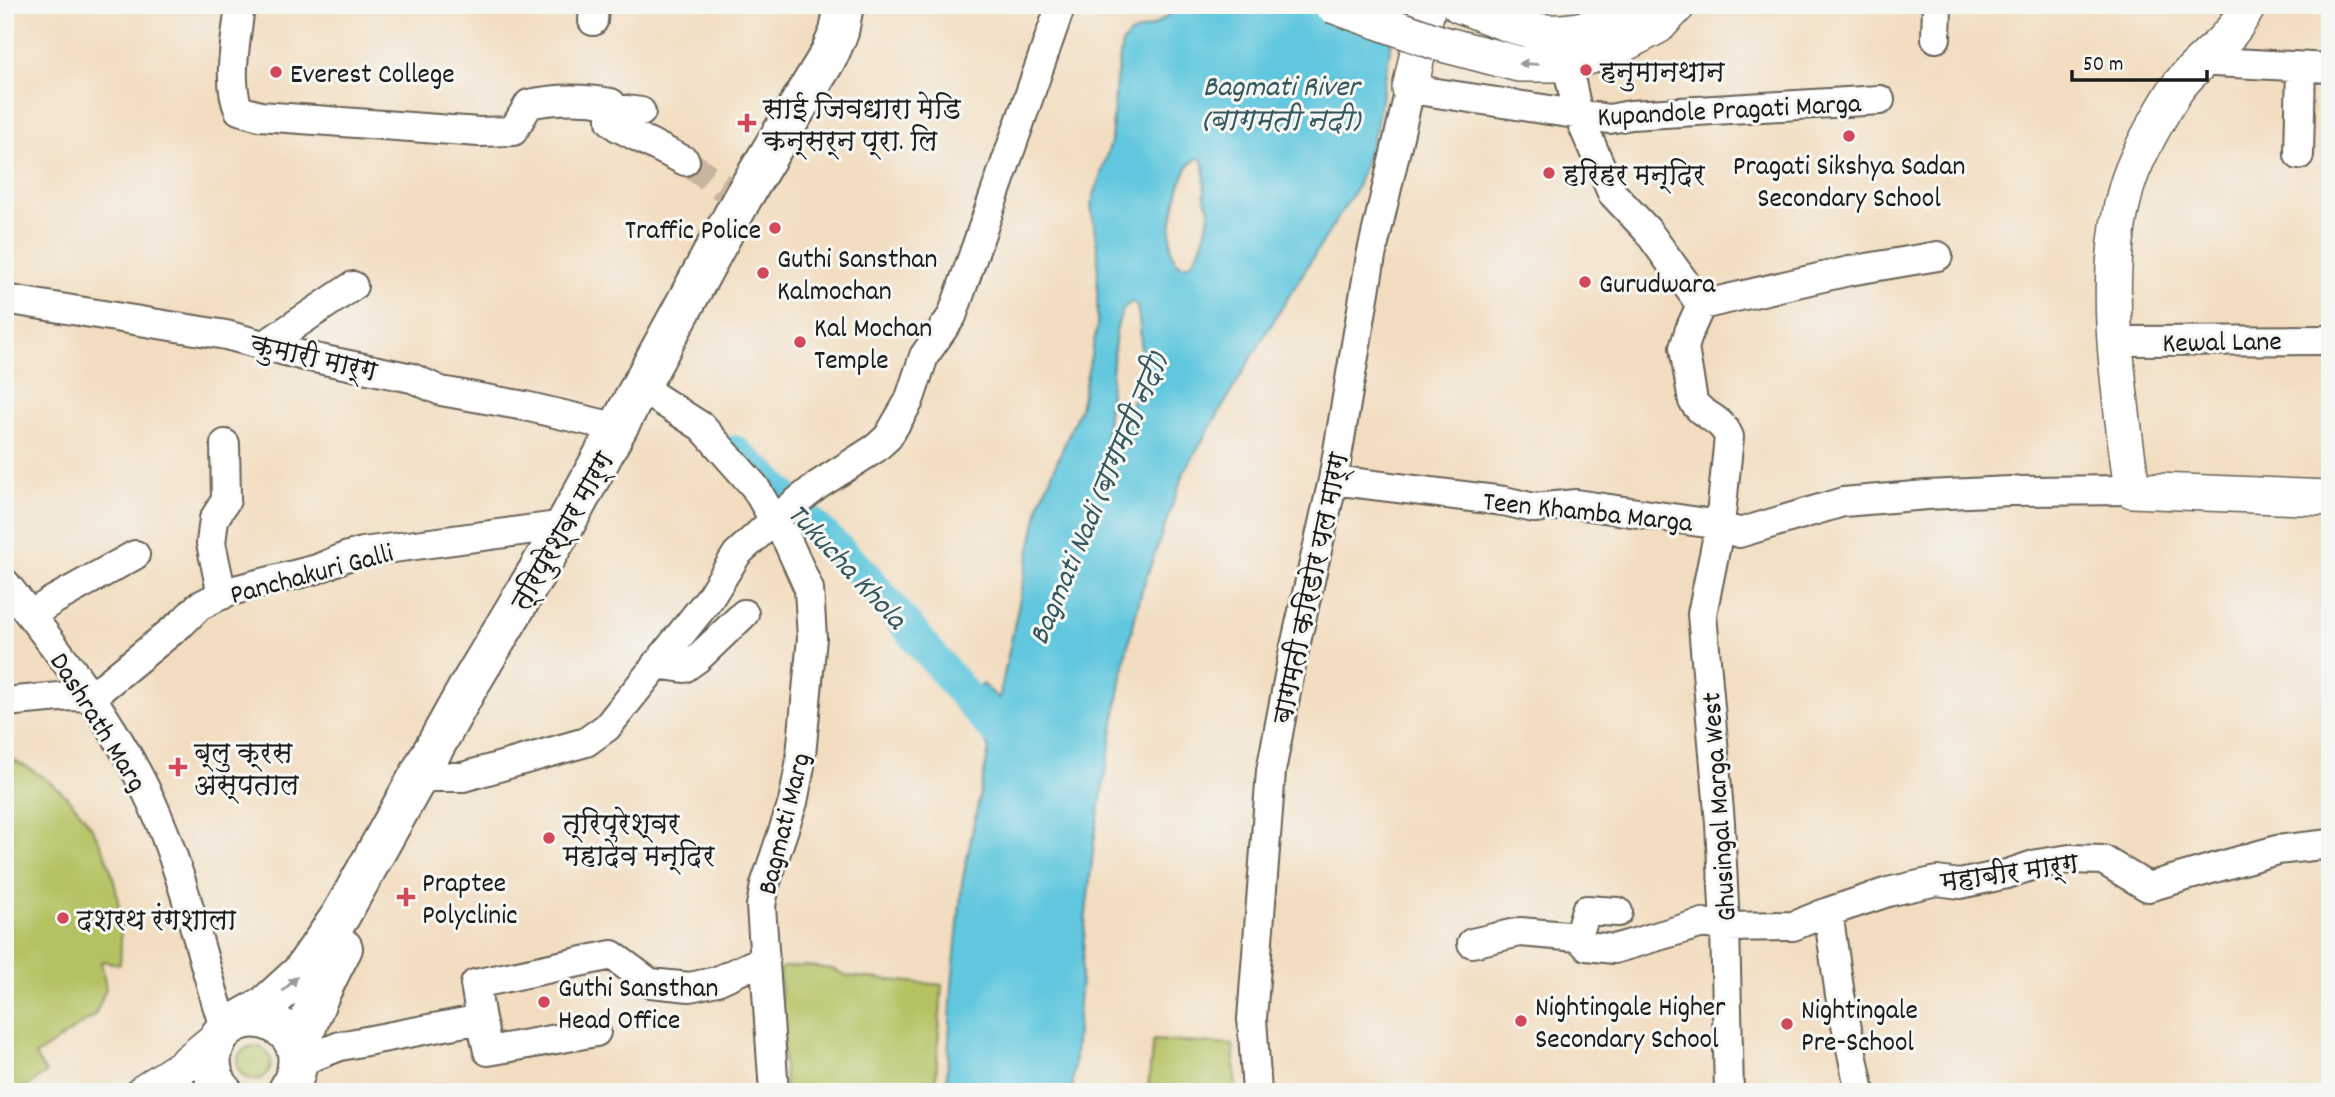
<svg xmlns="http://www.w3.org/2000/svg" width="2335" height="1097" viewBox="0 0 2335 1097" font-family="Dekko,'Playpen Sans Deva',sans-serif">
<rect width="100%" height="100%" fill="#f6f6f2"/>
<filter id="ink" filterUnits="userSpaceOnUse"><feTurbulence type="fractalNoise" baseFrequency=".0143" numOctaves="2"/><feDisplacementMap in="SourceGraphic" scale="14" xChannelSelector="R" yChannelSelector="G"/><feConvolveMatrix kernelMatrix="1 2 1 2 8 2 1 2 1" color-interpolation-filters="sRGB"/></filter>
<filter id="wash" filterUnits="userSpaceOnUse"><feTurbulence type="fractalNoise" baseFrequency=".00686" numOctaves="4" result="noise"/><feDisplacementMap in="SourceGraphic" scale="28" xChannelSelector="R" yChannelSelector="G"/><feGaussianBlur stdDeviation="1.57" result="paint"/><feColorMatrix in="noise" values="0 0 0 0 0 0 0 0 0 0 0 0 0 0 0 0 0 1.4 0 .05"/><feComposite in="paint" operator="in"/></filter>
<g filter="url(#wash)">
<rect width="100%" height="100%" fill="#f2ddc0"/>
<path fill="#b5c264" stroke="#686f40" stroke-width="2" d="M5,756C94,795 127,871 120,964L101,961L106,989L95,1015L35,1056L46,1073L20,1092H5Z
M809,966L832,969L848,976L942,985L935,1092H785L780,970L784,967Z
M1153,1040L1233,1045L1236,1092H1187L1148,1087Z
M237 1063a17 17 0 1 1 34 0a17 17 0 1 1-34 0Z"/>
<path fill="#61c7de" stroke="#3e727d" stroke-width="2" fill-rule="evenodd" d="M1175,5H1398L1376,128L1357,187L1266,333L1184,472L1142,590L1126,653L1095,834L1086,914L1072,1092H946L952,985L962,883L989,749L984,738L958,711L983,684L999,699L1040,502L1080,408L1097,328L1098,253L1091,205L1111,142L1116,81L1122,44L1130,34L1153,26L1169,15ZM1199,158L1202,159C1208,173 1202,188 1206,202C1208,208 1210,205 1209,212C1209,224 1198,269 1182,265C1158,259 1178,183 1187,168C1190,164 1194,160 1199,158ZM1131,302L1137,306C1141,327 1142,350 1139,371C1138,389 1122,441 1108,451L1105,448L1116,330L1123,309Z"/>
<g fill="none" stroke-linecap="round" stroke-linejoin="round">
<path stroke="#61c7de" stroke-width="33" d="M735,452L762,475L863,574L990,725L998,731"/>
</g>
</g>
<g filter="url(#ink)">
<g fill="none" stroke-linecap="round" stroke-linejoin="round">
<path stroke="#c7b69f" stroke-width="28" stroke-dasharray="28 14" stroke-linecap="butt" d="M685,161L732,194"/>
<defs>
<path id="minor" d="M240,5C237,37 226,81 239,110L260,116L479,132L513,131L529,104C557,98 583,98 611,103V121L618,127L685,161
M593,21L594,5
M1936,38L1937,5
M2205,57L2214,62L2330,68
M1567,64L1578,114L1612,193L1647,230L1701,305L1690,329L1684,348L1693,401C1702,417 1720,416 1729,437L1720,525L1702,614L1720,823L1725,927L1729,1092
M611,108L641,112
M2299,155L2301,67
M5,299L226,335L300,355L412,378L441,391L525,406L606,425L617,432
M1701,305L1849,271L1938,256
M2115,341L2330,340
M265,345L353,286
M1333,480L1504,501L1534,508L1576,504L1720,525L1739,533L1843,502L1927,495L2010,491L2132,490
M5,583C59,651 114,721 151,801C184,873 200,955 225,1030
M222,595L211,543L214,519L226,500L225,444
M31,615L52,601L135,555
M656,664L684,668L698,658L744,614
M5,702L71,696L91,697L183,622L199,606L227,592L317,569L345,557L363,552L565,525
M421,770L433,777H463L586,742L607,727L709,599L737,554L774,520L755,487L702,427L654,396
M1828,912L1840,995L1860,1092
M1578,937L1586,910L1618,912
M1472,943L1520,932L1578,937L1587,946L1614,949L1703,923L1725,927L1793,926L1828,912L1888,892L1937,881L1960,884L2007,874L2037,864L2070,859L2103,860L2148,887L2277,850L2330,844
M481,1019L475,984L612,955L650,983L690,987L717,981L763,960
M299,1062L340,1046L481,1019L488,1051L596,1032
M774,1092L761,906L765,885L793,802L800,766L812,638L809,589L787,540L774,520L818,485L876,448L888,437L909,401L924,356L952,316L1061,5
M1257,1092L1252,1019L1271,771L1293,655L1333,480L1371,256L1410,89L1609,119L1631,115L1880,100"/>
<path id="major" d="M1459,5C1488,15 1517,31 1548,32C1583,34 1623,19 1654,5
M2249,5C2243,14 2238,24 2231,32C2213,54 2189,69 2173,94C2157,120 2134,160 2126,189C2100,279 2120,398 2132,490L2330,498
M1439,43L1519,64H1567L1618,47L1658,26L1678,5
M1410,89L1428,5
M144,1092L181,1068L220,1036"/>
<path id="highway" d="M234,1023L266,1005L301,973L341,915L467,689L565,525L743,197L829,55L839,32L844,5
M298,1056C308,1017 324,984 343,948
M223,1092C214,1079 209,1067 213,1051C228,990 330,1022 287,1092"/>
</defs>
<use href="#minor" stroke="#676055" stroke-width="32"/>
<use href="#major" stroke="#676055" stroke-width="38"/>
<use href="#highway" stroke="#676055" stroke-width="42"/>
<use href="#minor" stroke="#fff" stroke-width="28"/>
<use href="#major" stroke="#fff" stroke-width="35"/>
<use href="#highway" stroke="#fff" stroke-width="38"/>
<defs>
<path id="major-bridge" d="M1332,5L1439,43"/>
</defs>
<use href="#major-bridge" stroke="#676055" stroke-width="38" stroke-linecap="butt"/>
<use href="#major-bridge" stroke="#fff" stroke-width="35"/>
</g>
<defs><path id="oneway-solid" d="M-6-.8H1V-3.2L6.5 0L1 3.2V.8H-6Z" transform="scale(1.75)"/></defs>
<g fill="#999">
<use href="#oneway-solid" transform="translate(1529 64) rotate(-178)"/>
<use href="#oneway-solid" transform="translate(290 984) rotate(-44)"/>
</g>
</g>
<g fill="#d1495b" stroke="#f6f6f2" stroke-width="2.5">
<circle cx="1586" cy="70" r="7"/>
<circle cx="276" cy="72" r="7"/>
<path d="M743.5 112.5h7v7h7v7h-7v7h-7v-7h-7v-7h7z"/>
<circle cx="1849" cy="136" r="7"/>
<circle cx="1549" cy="173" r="7"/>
<circle cx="775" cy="228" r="7"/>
<circle cx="763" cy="273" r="7"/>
<circle cx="1585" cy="282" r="7"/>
<circle cx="800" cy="342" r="7"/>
<path d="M174.5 756.5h7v7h7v7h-7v7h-7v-7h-7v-7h7z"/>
<circle cx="549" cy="838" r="7"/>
<path d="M402.5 886.5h7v7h7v7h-7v7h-7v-7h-7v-7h7z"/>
<circle cx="63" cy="918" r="7"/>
<circle cx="544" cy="1002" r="7"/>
<circle cx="1521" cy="1021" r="7"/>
<circle cx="1787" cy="1024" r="7"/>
</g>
<g text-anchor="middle" stroke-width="6" stroke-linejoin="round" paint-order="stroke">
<g font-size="28" fill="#1c1c1c" stroke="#f6f6f2" text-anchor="start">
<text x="1600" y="80">हनुमानथान</text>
<text x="290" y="82">Everest College</text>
<text x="763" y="117">साई जिवधारा मेडि<tspan x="763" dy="32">कन्सर्न प्रा. लि</tspan></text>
<text x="1849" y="174" text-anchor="middle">Pragati Sikshya Sadan<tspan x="1849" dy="32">Secondary School</tspan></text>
<text x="1563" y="183">हरिहर मन्दिर</text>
<text x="761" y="238" text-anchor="end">Traffic Police</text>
<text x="777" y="267">Guthi Sansthan<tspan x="777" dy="32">Kalmochan</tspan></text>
<text x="1599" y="292">Gurudwara</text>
<text x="814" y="336">Kal Mochan<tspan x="814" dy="32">Temple</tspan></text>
<text x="194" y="761">ब्लु क्रस<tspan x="194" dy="32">अस्पताल</tspan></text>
<text x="563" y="832">त्रिपुरेश्वर<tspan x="563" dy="32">महादेव मन्दिर</tspan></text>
<text x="422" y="891">Praptee<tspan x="422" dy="32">Polyclinic</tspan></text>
<text x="77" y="928">दशरथ रंगशाला</text>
<text x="558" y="996">Guthi Sansthan<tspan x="558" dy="32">Head Office</tspan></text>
<text x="1535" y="1015">Nightingale Higher<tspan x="1535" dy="32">Secondary School</tspan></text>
<text x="1801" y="1018">Nightingale<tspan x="1801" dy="32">Pre-School</tspan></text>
</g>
<g font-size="28" fill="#1c1c1c" stroke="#f6f6f2">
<text transform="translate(1729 108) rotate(-3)" y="10">Kupandole Pragati Marga</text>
<text transform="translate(2222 340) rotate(-1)" y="10">Kewal Lane</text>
<text transform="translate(314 356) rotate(13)" y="10">कुमारी मार्ग</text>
<text transform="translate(1588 510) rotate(6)" y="10">Teen Khamba Marga</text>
<text transform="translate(561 530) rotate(-60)" y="10">त्रिपुरेश्वर मार्ग</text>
<text transform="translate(311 572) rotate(-15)" y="10">Panchakuri Galli</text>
<text transform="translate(1309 588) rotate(-78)" y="10">बागमती करिडोर यल मार्ग</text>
<text transform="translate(100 721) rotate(58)" y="10">Dashrath Marg</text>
<text transform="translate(1717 807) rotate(-94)" y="10">Ghusingal Marga West</text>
<text transform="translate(782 823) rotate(-76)" y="10">Bagmati Marg</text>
<text transform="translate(2009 871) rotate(-8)" y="10">महाबीर मार्ग</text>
</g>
<g font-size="30" font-style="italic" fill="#345860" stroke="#f6f6f2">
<text x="1281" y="95">Bagmati River<tspan x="1281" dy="34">(बागमती नदी)</tspan></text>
<text transform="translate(1097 498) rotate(-67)" y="10">Bagmati Nadi (बागमती नदी)</text>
<text transform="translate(848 565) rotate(47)" y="10">Tukucha Khola</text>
</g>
</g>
<rect width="2335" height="1097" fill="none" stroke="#f6f6f2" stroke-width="28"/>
<path d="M2072 70v10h135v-10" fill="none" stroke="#1c1c1c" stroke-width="3.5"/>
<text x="2083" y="70" font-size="21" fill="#1c1c1c" stroke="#f6f6f2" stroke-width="5" paint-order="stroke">50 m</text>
</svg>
